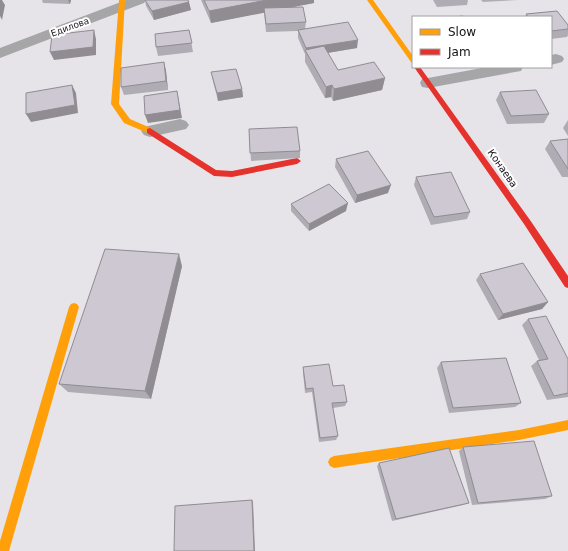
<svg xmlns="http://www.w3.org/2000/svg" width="568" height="551" viewBox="0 0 568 551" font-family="'DejaVu Sans',sans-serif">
<rect width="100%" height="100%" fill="#e7e4e9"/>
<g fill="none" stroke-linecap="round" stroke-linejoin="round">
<path fill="#a6a5a8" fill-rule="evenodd" d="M126,0H146L144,3L0,58V48Z
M556,54L562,56L564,59L562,62L551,65V55Z
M487,67H523L521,71L515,72L428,88L422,87L420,83L422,79L428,78Z
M180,119L186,121L189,125L186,129L150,137L144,135L141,131L144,127Z"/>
<path fill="#ff9f0a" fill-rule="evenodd" d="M119,0H125L119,104L130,119L153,129V133L150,134L124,123L111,104Z
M367,0H373L413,56V63L411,62Z
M74,303L77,304L79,307L9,551H0V541L69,307L71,304Z
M568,420V430L519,440L334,468L330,466L328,462L330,458L334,456L519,430Z"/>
<path fill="#e5322d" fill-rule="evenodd" d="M414,67H420L530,220L568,276V288L565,287L524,224Z
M150,128L216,170L232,171L297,158L301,161L297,164L232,177L214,176L147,133V129Z"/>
</g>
<path fill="#b0acb4" d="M42,0H71L70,4L43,3Z
M145,0H188L191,10L154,20L146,6Z
M201,0H314V3L292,7L306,22L305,29L357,48L328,53L338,70L385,78L382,90L333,101L331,97L325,98L305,62V54L298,38V31L266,32L264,12L211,23Z
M433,0H468L467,5L437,7Z
M481,0H518L483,2Z
M557,11L568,25V35L567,37L551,39V17H525L526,14Z
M189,30L193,52L158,56L156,47Z
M164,62L166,71L168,90L124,95L121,87Z
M211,72L242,89L243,97L218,101L213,81Z
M500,92L549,114L544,123L507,124L496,100Z
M568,120V136L563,128Z
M249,129L300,151V158L251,161Z
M568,139V177H562L545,149L550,141Z
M336,159L388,193L355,203L335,167Z
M416,177L470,212L467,219L431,225L414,185Z
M291,204L346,211L309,231L291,211Z
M182,266L151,399L68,392L59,384Z
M480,274L548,302L542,309L498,320L476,280Z
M528,319L568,359V397L547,400L531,366L537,361L539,360L522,325Z
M441,362L521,403L515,407L449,413L437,368Z
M303,367L333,386L347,402L345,406L333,408L338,436L336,440L319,442L312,392L305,393L303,372Z
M463,447L552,496L545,499L472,505L459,451Z
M379,463L469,503L463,505L392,521L377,466Z"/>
<path fill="#908c92" d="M0,0H2L5,5L2,20L0,16Z
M68,0H71L70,4Z
M267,0H314V3L211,23L209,11Z
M189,2L191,10L154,20L152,11Z
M94,30L96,39V55L54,60L50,52Z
M358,40L357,48L308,56L306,52V48Z
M164,62L166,71L168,90L166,81Z
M385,78L382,90L333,101L334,89Z
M72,85L76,93L78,113L31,122L26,114Z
M332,85L331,97L325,98L326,87Z
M242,89L243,97L218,101L217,93Z
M177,91L182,118L148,123L145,115Z
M391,185L388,193L355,203L357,195Z
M348,203L346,211L309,231V224Z
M179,254L182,266L151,399L145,391Z
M548,302L542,309L498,320L503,314Z
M252,500L253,502L255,551H254Z"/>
<path fill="#cdc8d1" stroke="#908c92" d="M145,0H188L189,2L152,11Z
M204,0H267L209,11Z
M303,7L306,22L266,24L264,8Z
M557,11L568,25V29L551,31V17H529L526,14Z
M463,16L464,17H453Z
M348,22L358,40L306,48L298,30Z
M94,30L93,47L50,52L52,35Z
M189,30L192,43L156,47L155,34Z
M324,46L338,70L374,62L385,78L334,89L332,85L326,87L305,50Z
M164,62L166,81L121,87V68Z
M236,69L242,89L217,93L211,72Z
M72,85L75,105L26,114V93Z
M536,90L549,114L511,116L500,92Z
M177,91L180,110L145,115L144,96Z
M297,127L300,151L250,153L249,129Z
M568,139V169L550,141Z
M368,151L391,185L357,195L336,159Z
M451,172L470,212L434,217L416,177Z
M329,184L348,203L309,224L291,204Z
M105,249L179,254L145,391L59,384Z
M523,263L548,302L503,314L480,274Z
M546,316L568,359V393L554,396L537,361L548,359L528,319Z
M506,358L521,403L453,408L441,362Z
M329,364L333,386L344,385L347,402L332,403L338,436L320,438L313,388L306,389L303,367Z
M534,441L552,496L478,503L463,447Z
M449,448L469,503L396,519L379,463Z
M252,500L254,551H174L175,506Z"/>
<g text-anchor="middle" stroke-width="4" stroke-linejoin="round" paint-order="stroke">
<g font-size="9" fill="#121114" stroke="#fff">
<text transform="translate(70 27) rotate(-20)" y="3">Едилова</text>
</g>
<g font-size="10" fill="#121114" stroke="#fff">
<text transform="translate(503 168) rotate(55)" y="4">Конаева</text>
</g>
</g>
<rect x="412" y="16" width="140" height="52" fill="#ffffff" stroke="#a0a0a1"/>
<rect x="420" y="29" width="20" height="6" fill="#ff9f0a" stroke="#a0a0a1"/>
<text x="448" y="36" font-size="12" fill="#121114">Slow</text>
<rect x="420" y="49" width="20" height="6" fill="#e5322d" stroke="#a0a0a1"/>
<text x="448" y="56" font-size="12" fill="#121114">Jam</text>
</svg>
